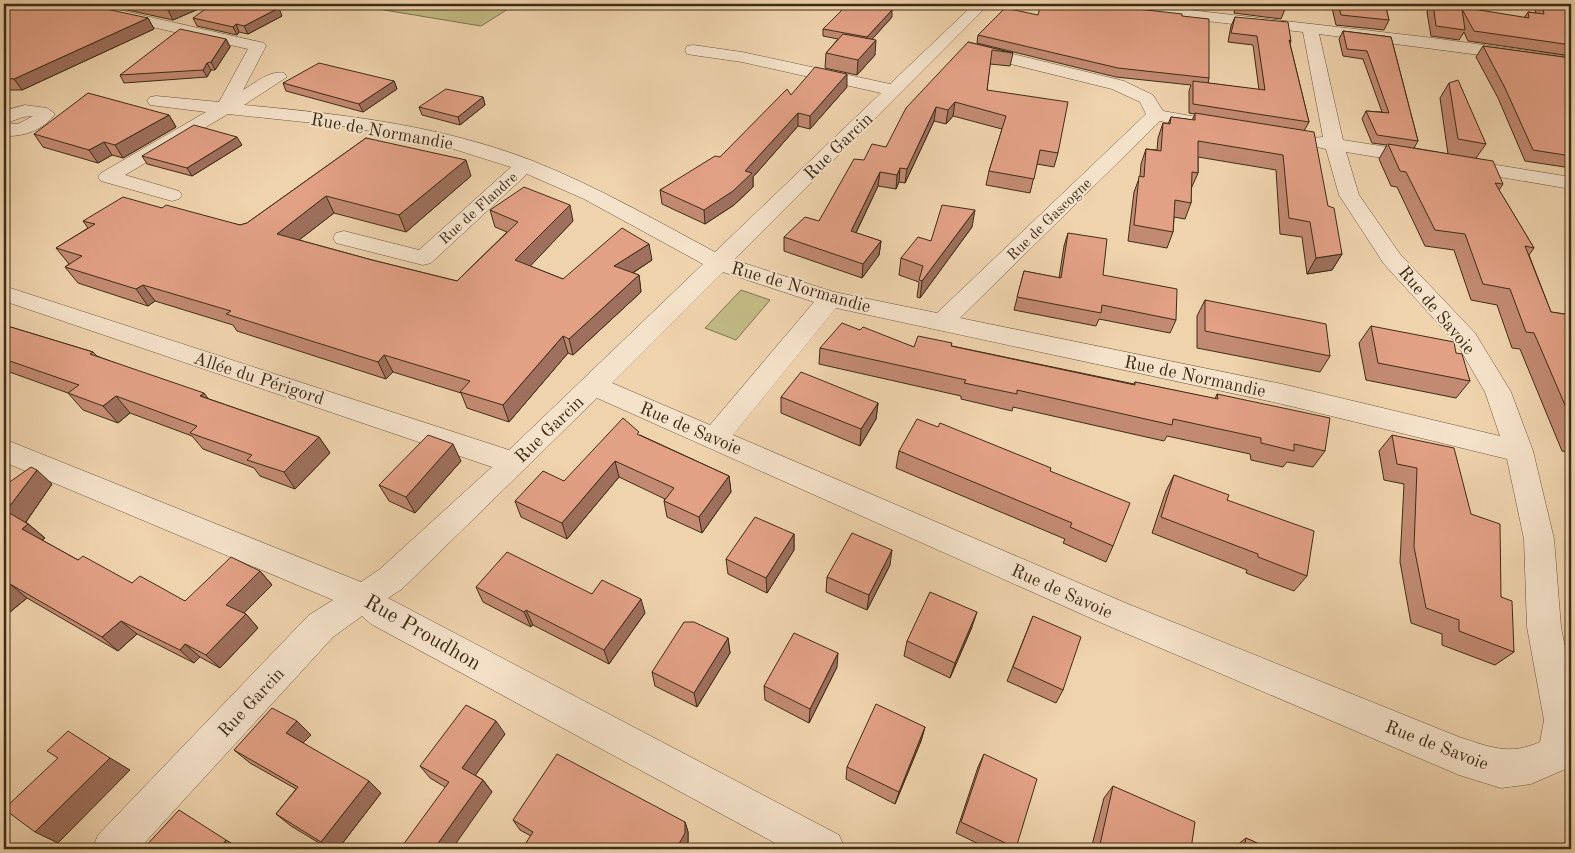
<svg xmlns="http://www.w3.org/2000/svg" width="1575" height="853" viewBox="0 0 1575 853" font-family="'Old Standard TT',serif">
<rect width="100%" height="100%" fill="#efd3ad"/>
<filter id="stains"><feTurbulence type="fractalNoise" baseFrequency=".004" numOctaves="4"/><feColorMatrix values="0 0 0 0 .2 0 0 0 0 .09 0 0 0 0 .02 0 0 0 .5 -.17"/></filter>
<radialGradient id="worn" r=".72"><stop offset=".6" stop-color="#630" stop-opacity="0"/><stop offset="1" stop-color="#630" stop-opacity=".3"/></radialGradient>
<path fill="#c1ba84" stroke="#80744e" d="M348,4H516L481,26Z
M741,290L770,300L736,340L705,328Z"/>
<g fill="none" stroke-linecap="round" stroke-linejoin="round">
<defs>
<path id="minor" d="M66,4H93L264,43L266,46L243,90C255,83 270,70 284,73L287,77L244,105C342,114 440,125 533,161C596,186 655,220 715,252L881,93L742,62L693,55L687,54L685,50L687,46L693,45L742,52L890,84L974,4H989L734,260L834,292L937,313L1146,114L1140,102L1112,89L970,54L968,50L970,46L976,45L1124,81L1153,95L1163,111L1214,120L1216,124L1214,128L1207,130L1160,121L960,318L1282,384L1500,436L1485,392L1457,344L1384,264L1339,195L1326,149L1312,146L1309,142L1312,138L1323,137L1303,32L1101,9L1093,4H1138L1425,37L1571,57V67L1319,34L1343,140L1419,152L1426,154L1429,158L1426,162L1419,164L1346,152L1359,195L1400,254L1475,333L1511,392L1533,451L1554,539L1561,627L1571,678L1570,767L1531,784L1501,788L1459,775L1104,624L597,398L402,589L388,598L839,835L845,849H786L371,624L362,616L333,637L139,849H92L98,835L309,615L333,600L4,462V439L361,582L380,569L492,467L4,301V286L509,450L703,264L584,199L527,174L431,263L423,265L336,243L333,238L336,233L344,231L419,250L511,167L428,141L342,126L228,114L125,175L179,191L182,195L179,199L172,201L101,181L98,177L101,173L206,112L150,105L147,101L150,97L156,96L219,102L248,49L74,9ZM723,272L814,302L710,425L612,383ZM836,308L1282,404L1507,459L1524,539L1527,627L1544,720L1540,742C1509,756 1490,747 1459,737L1128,604L733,435Z
M25,105L47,108L55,114C44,130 23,137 4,136V124H18L33,116L23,117L4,124V111Z
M1459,159L1571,177V189L1452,169L1449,165L1452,161Z"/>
</defs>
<use href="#minor" stroke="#6a563c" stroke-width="1"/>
<use href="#minor" fill="#f5e2ca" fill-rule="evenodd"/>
</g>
<path fill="#c28a72" stroke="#3e2d17" d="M100,4H210L173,20Z
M1236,4H1287L1281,19L1234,13Z
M1331,4H1385L1389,20L1384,30L1336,25Z
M1431,4H1442L1524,18L1528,12L1536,13L1535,10L1539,4H1564L1571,5V56L1468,41L1464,32L1459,40L1431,36L1427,12Z
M4,11L148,18L154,29L22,90H4Z
M1038,15L1182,16L1209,78L1208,83L1259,90L1253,45L1228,42L1231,26L1235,17L1291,41L1290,44L1309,122L1304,131L1342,254L1332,270L1307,274L1302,237L1280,234L1276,170L1198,157V173L1191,189V203L1185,219L1174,217L1173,232L1167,248L1128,241L1134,192L1140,176L1141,164L1146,149L1157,150L1158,138L1163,123L1168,124L1171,117L1192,120L1195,114L1189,113V91L1191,85L1116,77L977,43L978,35Z
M282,16L248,34L239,32L237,35L197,26L193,18Z
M892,17L871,40L875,55L857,75L825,68L826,53L838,39L823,36V29Z
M1343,31L1391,37L1418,141L1414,148L1448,154L1440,98L1449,83L1486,144L1476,158L1503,184L1499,190L1534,248L1529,255L1551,312L1571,315V453L1562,451L1520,349L1512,348L1497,305L1471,300L1454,250L1425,246L1397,187L1391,186L1379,159L1387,145L1372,143L1362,119L1366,111L1382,112L1363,59L1343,56L1339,39Z
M226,39L230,47L215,70H211L207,77L124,83L120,75Z
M968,42L1013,53L1010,66L990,64L987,90L1058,153L1054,167L1037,164L1030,193L986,185L989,171L1002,129L953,116L946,124L934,121L905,183L899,182L896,189L878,186L856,233L881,241L879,255L862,278L784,251V237L819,221L864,160L886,147Z
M1483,46L1571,58V168L1525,161L1498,98L1476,57Z
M394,81L397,89L363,112L286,91L283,83Z
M847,87L810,129L798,126L753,177V187L734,205L705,224L662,204L660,190L720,157L791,95Z
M483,97L485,105L460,125L422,115L419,107Z
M169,115L176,127L123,158L112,155L98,163L43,147L34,134Z
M366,138L471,176L406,232L334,213L299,240L372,260L457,281L507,232L495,227L490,210L573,221L530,266L563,279L652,260L633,273L639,275L641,292L573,355L568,353L509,422L467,408L461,393L393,372L386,379L237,331L233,325L155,301L148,306L78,283L65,267L69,264L56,248L88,228L83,221L162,208L240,225L247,223Z
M242,145L192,176L147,164L142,156Z
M972,227L920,298L917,297L919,282L899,275L901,258L931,241Z
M1068,233L1103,275L1176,320L1170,333L1099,319L1096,326L1014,310L1024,271L1059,278L1064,246Z
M1205,300L1330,356L1320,372L1197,348V316Z
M4,325L93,352L97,356L209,399L319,437L330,453L295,489L260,476L254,468L203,449L192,436L130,413L118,423L83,410L68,393L4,370Z
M1371,326L1456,353L1470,381L1456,398L1366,380L1359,343Z
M860,330L914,347L952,346L1134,384L1135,382L1215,399L1217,394L1325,451L1313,467L1287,462L1283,467L1251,460L1250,454L1167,436L1164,441L1013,407L1012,411L961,399V396L819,364L820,348Z
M781,397L878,403L876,419L860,446L781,413Z
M640,435L729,476L731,492L702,533L667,517L664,501L665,499L619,477L567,539L521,517L515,501L564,481Z
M1392,435L1471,514L1501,597L1514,652L1495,665L1442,645V634L1411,623L1400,562L1404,484L1384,480L1379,451Z
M899,451L1050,471L1113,546L1106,562L1063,543L1065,539L896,468Z
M461,461L415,513L389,501L379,485Z
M1174,475L1227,500L1307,576L1294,591L1246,573L1247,570L1152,533L1166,491Z
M52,484L26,522L45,538L42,540L78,560L132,583L185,601L260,571L272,585L244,613L246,614L258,628L220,668L200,657L194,663L137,634L118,651L27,598L4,617V486Z
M794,534V550L767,593L728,574L726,559Z
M890,565L867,610L826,592L827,577Z
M476,587L592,594L645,613L609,664L533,625L531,627L483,602Z
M1033,616L1063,690L1056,703L1007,681Z
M972,627L950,678L904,656L907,641Z
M728,638L730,653L697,707L655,686L652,672Z
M837,667L809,723L765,700L764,686Z
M925,727L921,741L895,804L846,779L847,767Z
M505,734L475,775L483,780L492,792L445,787L430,778L420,766Z
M311,735L303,743L381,793L338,849H329L291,826L276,814L296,789L250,763L234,750Z
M984,754L1016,848V849H989L956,833L978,767Z
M1113,786L1191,849H1091L1104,798Z
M513,820L685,822L688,832V842L684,849H522L531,836L520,830Z
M1246,838L1270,849H1232Z"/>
<path fill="#9e705d" stroke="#3e2d17" d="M181,4H210L173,20L168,10Z
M279,8L282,16L248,34L244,26Z
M892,10V17L867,45V37Z
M148,18L154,29L22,90L14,79Z
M236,24L239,32L237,35L233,27Z
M226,39L230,47L215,70L211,62Z
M876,40L875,55L857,75L858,60Z
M207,63L211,70L207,77L203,70Z
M847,74V87L810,129V116Z
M394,81L397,89L363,112L359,104Z
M483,97L485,105L460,125L458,117Z
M955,102L953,116L946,124L948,110Z
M936,107L934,121L905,183L907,169Z
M798,113V126L753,177V187L734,205L705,224L704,210L745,171Z
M169,115L176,127L123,158L115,145Z
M237,137L242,145L192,176L187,168Z
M104,142L112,155L98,163L89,150Z
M466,160L471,176L406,232L399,215Z
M900,168L899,182L896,189L897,175Z
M880,172L878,186L850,245L851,231Z
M326,196L334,213L286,250L277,234Z
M570,205L573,221L520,277L515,260Z
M975,210L972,227L920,298L922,281Z
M881,241L879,255L862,278L863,264Z
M649,244L652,260L617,283L614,266Z
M1342,254L1332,270L1307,274L1316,258Z
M639,275L641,292L573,355L569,339Z
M143,285L155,301L148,306L136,289Z
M563,336L568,353L509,422L503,405Z
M384,355L393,372L386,379L378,362Z
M204,393L216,409L200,396Z
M116,396L130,413L118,423L103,406Z
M878,403L876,419L860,446L861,429Z
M319,437L330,453L295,489L284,472Z
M453,444L461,461L415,513L406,497Z
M615,461L619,477L567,539L562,523Z
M37,470L52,484L23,526L6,511Z
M729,476L731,492L702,533L699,517Z
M28,524L45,538L38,543L22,529Z
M794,534V550L767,593L766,578Z
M892,550L890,565L867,610L869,595Z
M260,571L272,585L239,618L226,605Z
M10,584L27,598L4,617V589Z
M641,599L645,613L609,664L604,650Z
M526,610L533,625L531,627L524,612Z
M977,612L972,627L950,678L955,663Z
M246,614L258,628L220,668L206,655Z
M121,621L137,634L118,651L102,637Z
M728,638L730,653L697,707L694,693Z
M185,644L200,657L194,663L180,650Z
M838,653L837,667L809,723L810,709Z
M297,721L311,735L300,746L286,733Z
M496,721L505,734L472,780L462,768Z
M925,727L921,741L895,804L899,792Z
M110,758L130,770L58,843L35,832Z
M483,780L492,792L452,849H434Z
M369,781L381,793L338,849H330L321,842Z
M685,822L688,832V842L684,849H676Z
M226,840L241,849H219Z
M593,843L597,849H589Z"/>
<path fill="#e2a085" stroke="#3e2d17" d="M23,4H83L148,18L14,79L4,78V11Z
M142,4H181L168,10Z
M212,4H258L279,8L244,26L236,24L233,27L193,18Z
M848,4H861L892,10L867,37L823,29Z
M1041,4H1094L1182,14V16L1209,19V78L1118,68L978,35L1005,8L1038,15Z
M1338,4H1385L1389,20L1341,15Z
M1433,4H1442L1529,18L1528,12L1544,14L1542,4H1564L1571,5V45L1474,31L1462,9L1465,30L1436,26Z
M1235,17L1288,22L1291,41L1289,40L1309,122L1193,104V81L1265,90L1257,36L1231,33Z
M180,29L226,39L211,62L207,63L203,70L120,75Z
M1343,31L1391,37L1418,141L1377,135L1366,111L1389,113L1367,51L1347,49Z
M843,34L876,40L858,60L826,53Z
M968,42L1013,53L992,50L987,90L1068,102L1058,153L1040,150L1034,179L989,171L1006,116L955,102L948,110L936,107L907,169L900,168L897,175L880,172L851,231L881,241L863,264L784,237L805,217L819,221L854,159L864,160L872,144L886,147L906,108Z
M1483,46L1571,58V156L1533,150L1505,88Z
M319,63L394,81L359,104L283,83Z
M815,67L847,74L810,116L798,113L745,171L752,173L733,191L704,210L660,190L715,156L720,157L787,89L791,95Z
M1458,80L1486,144L1458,139L1449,83Z
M446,89L483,97L458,117L419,107Z
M88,93L169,115L115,145L104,142L89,150L34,134Z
M1195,113L1314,132L1328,206L1334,208L1342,254L1316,258L1310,222L1289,218L1283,155L1198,141V173L1192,172L1191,203L1175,200L1173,232L1134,225L1139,176L1144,177L1146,149L1161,151L1163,123L1170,124L1171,117L1195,120Z
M194,125L237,137L187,168L142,156Z
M366,138L466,160L399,215L326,196L277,234L372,260L457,281L518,222L490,210L524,187L570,205L515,260L563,279L622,228L649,244L614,266L639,275L569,339L563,336L503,405L460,392L470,381L384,355L378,362L226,314L231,311L143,285L136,289L65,267L82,256L56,248L95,224L83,221L123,197L162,208L166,205L240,225L247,223Z
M1388,144L1493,161L1503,184L1495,183L1534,248L1525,246L1551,312L1571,315V419L1534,333L1526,332L1510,289L1483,284L1465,234L1435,230L1406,172L1400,171Z
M942,205L975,210L922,281L919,280L923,266L901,258L918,237L931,241Z
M1068,233L1107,239L1103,275L1177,289L1176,320L1102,305L1101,313L1017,297L1024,271L1061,278Z
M1205,300L1326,324L1330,356L1205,331Z
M842,323L860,330L863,327L914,347L918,336L952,343L951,346L1135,385V382L1218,399L1217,394L1330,418L1325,451L1294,444V451L1261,443V438L1173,419L1172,425L1017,390V394L964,383L966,380L820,348Z
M4,325L93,352L90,354L204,393L200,396L319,437L284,472L247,460L252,455L190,433L197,426L116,396L103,406L68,393L79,385L4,359Z
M1371,326L1454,342L1456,353L1462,354L1470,381L1378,363Z
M801,372L878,403L861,429L781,397Z
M623,418L639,432L637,434L729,476L699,517L664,501L674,488L615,461L562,523L515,501L543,471L564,481Z
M917,419L938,427L940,423L1051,468L1050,471L1130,503L1113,546L1070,527L1072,523L899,451Z
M428,435L453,444L406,497L379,485Z
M1392,435L1454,448L1471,514L1500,524L1501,597L1512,601L1514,652L1459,631V620L1426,608L1414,547L1417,468L1397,464Z
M31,467L37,470L6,511L28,524L22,529L78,560L83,556L132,583L140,576L185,601L231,557L260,571L226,605L246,614L206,655L185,644L180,650L121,621L102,637L10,584L4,589V486Z
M1174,475L1229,495L1227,500L1314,531L1307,576L1258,557V554L1161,517Z
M755,517L794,534L766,578L726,559Z
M852,533L892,550L869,595L827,577Z
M507,552L592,594L602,580L641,599L604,650L526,610L524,612L476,587Z
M930,592L977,612L955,663L907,641Z
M1033,616L1081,637L1063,690L1013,667Z
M684,622H694L728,638L694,693L652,672Z
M794,633L838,653L810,709L764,686Z
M876,704L925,727L899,792L847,767Z
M466,705L496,721L462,768L483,780L434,849H400L449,782L420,766Z
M272,708L297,721L286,733L369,781L321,842L276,814L298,787L234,750Z
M68,731L110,758L35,832L4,809L58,758L47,751Z
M557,754L685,822V833L676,849H606L593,843L589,849H522L533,832L513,820Z
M984,754L1037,779L1016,848L961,822Z
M1113,786L1195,822L1191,849H1099Z
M179,810L226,840L219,849H143Z
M1246,838L1270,849H1244Z"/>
<g text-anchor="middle" stroke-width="4" stroke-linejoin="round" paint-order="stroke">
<g font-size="15" fill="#3e2d17" stroke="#f5e2ca">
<text transform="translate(478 208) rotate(-42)" y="5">Rue de Flandre</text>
<text transform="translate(1049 219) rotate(-44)" y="5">Rue de Gascogne</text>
</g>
<g font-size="18" fill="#3e2d17" stroke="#f5e2ca">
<text transform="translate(382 131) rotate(10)" y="6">Rue de Normandie</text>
<text transform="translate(838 146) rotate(-44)" y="6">Rue Garcin</text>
<text transform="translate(801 287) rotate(16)" y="6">Rue de Normandie</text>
<text transform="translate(1437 310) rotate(50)" y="6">Rue de Savoie</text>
<text transform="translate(1195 376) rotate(12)" y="6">Rue de Normandie</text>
<text transform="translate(259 378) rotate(18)" y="6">Allée du Périgord</text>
<text transform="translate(691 428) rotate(23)" y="6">Rue de Savoie</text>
<text transform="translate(549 429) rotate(-44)" y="6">Rue Garcin</text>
<text transform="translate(1062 591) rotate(24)" y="6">Rue de Savoie</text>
<text transform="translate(251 702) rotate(-47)" y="6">Rue Garcin</text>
<text transform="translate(1437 745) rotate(21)" y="6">Rue de Savoie</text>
</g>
<g font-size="21" fill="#3e2d17" stroke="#f5e2ca">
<text transform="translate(423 632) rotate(30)" y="7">Rue Proudhon</text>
</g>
</g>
<rect width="1575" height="853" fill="none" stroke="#efd3ad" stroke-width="20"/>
<rect x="5" y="5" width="1565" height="843" fill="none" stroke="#3e2d17" stroke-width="2.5"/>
<rect x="10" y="10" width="1555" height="833" fill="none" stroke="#3e2d17"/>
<rect width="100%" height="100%" filter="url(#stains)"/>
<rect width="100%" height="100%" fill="url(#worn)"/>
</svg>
